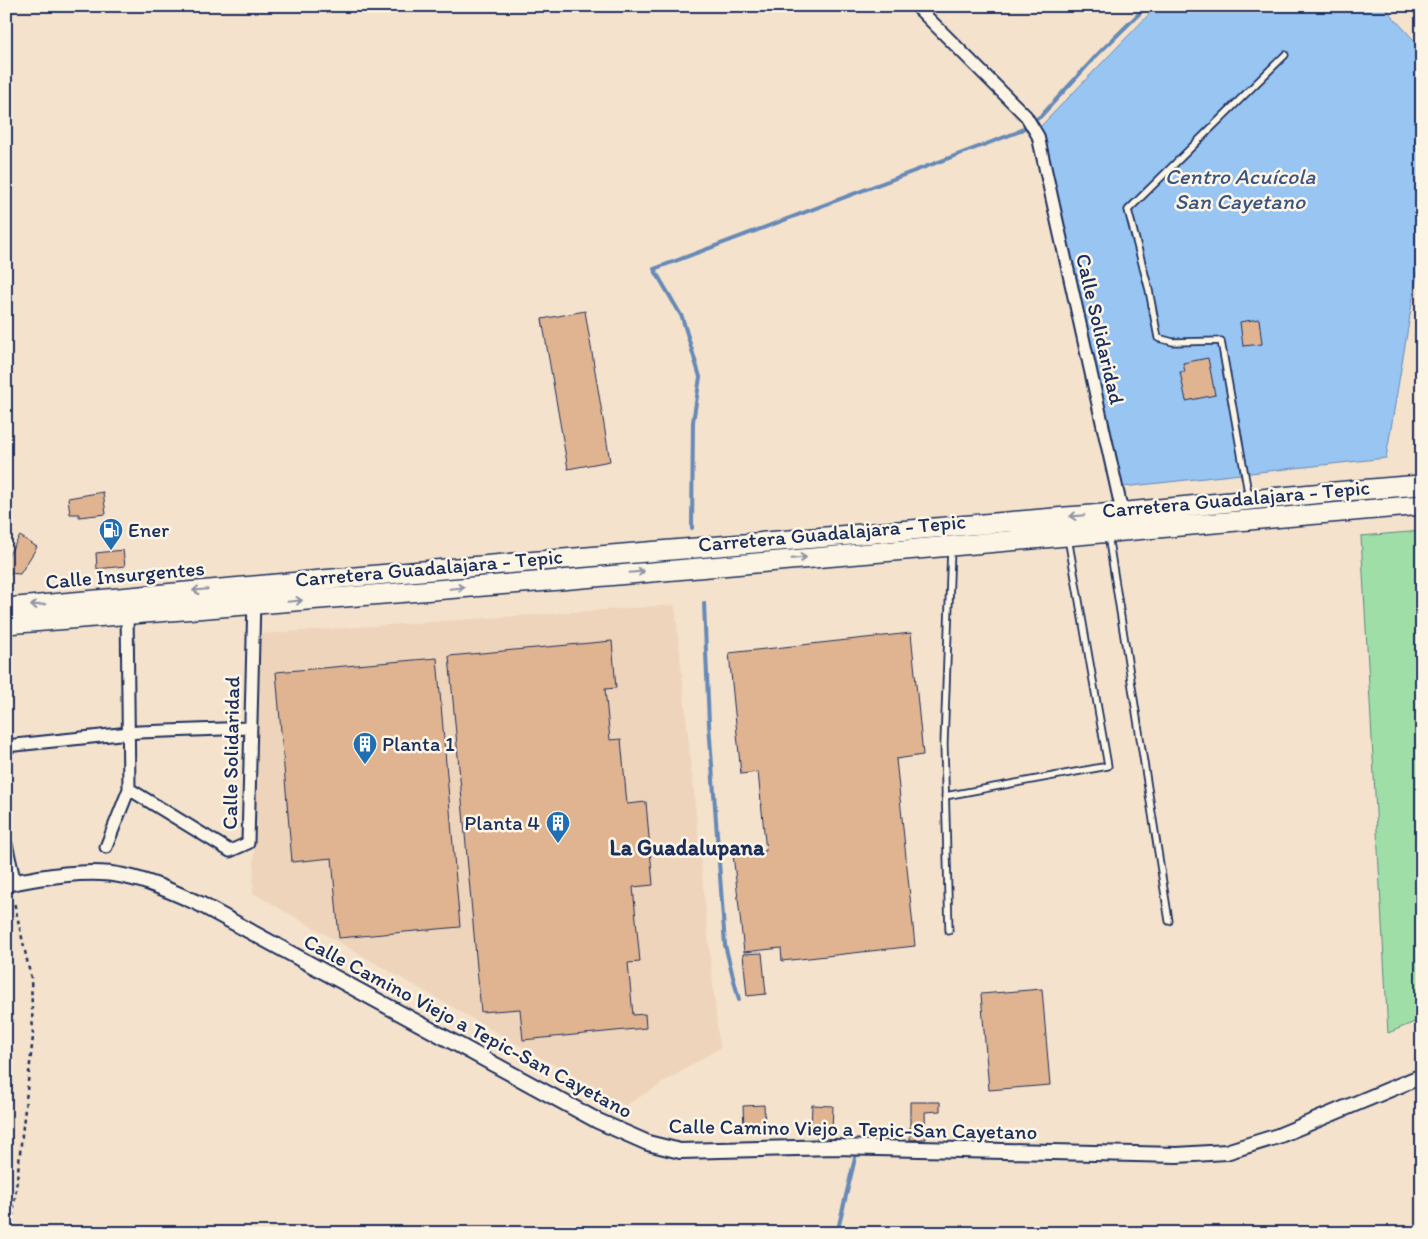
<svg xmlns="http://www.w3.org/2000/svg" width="1428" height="1239" viewBox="0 0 1428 1239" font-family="Itim,sans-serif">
<rect width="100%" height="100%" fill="#f4e2cc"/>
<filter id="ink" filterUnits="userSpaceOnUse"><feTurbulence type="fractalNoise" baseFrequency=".02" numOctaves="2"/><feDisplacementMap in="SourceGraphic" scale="10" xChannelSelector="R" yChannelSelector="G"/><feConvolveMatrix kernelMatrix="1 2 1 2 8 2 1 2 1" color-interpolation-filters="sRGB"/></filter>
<g filter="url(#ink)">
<path fill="#eed4ba" d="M675,605L718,1034L721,1047L625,1106L253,893L260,634Z"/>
<path fill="#9fdfa7" stroke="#5d8782" d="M1422,531V1019L1388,1033L1361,536Z"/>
<path fill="#98c5f2" stroke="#6689b7" d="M1157,6H1383L1422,49V244L1386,458L1123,487L1039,128Z"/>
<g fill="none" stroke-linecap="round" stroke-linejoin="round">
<path stroke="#6689b7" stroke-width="4" d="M692,528L693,422L700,377L682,317L654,269L1018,132L1041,116L1098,54L1147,6
M704,603L709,724L725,945L739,1000
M837,1233L857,1150"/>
</g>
<path fill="#e1b491" stroke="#1b2f5e" d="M585,311L610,461L568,469L542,319Z
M1259,319L1262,344L1243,346L1240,322Z
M1208,358L1215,395L1186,401L1180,372H1185L1183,363Z
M103,492L106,514L79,517V514H70L68,498Z
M20,536L37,547L20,574L6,573V559Z
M123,550L125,566L97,569L96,553Z
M911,633L923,755L896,759L915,946L782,961L781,948L744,952L733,854L766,851L758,772L741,774L729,653Z
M612,641L616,688L605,689L610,740L621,739L627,804L646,802L653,885L633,887L640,962L628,963L633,1015L645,1014L646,1028L523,1040L520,1009L481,1012L449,656Z
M437,658L460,927L339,938L332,858L292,862L276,672Z
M762,953L766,994L747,996L743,954Z
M1042,989L1050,1085L989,1090L981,994Z
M910,1102H940V1111L925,1112L926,1139L910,1140Z
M764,1105L765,1126L744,1127L743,1106Z
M812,1105L833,1106L832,1131L811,1130Z"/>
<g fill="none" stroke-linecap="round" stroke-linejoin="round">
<defs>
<path id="service" d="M1249,498L1221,341L1173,342L1158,338L1149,290L1128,210L1285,55
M1108,535L1169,921
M945,796L1108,766L1068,538
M949,931L944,744L951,548"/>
<path id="minor" d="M916,6L1026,116L1038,136L1123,516
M6,746L139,732L250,728
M129,789L230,851L248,843L254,599
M6,844L15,883
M106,847L129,789L127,609"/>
<path id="tertiary" d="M6,884C41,877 89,868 124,876C150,881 175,893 200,904L598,1121L648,1143L680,1151L836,1147L1177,1155L1226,1152L1278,1136L1422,1076"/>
<path id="trunk" d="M6,608C359,576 713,545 1066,517C1185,508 1303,493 1422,485
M6,624L560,580L1422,505"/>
</defs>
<use href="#service" stroke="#1b2f5e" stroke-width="9"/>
<use href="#minor" stroke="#1b2f5e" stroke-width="15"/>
<use href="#tertiary" stroke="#1b2f5e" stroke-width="18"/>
<use href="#trunk" stroke="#1b2f5e" stroke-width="22"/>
<path stroke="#1b2f5e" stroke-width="2.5" stroke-dasharray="4 4" stroke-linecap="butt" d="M11,1233L33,1037L31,978L14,902"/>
<use href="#service" stroke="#fcf5e5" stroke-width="5.5"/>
<use href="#minor" stroke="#fcf5e5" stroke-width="11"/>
<use href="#tertiary" stroke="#fcf5e5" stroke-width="14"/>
<use href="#trunk" stroke="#fcf5e5" stroke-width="19"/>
</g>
<defs><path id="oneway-shaft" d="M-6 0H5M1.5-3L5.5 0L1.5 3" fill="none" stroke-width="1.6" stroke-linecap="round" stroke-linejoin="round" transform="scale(1.25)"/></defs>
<g stroke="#8c92a2">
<use href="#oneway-shaft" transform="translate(1077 516) rotate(175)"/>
<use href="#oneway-shaft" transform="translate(799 558) rotate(-5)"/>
<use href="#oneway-shaft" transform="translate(637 572) rotate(-5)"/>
<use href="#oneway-shaft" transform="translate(457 588) rotate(-5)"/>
<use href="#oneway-shaft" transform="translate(200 590) rotate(175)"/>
<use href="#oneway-shaft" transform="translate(295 601) rotate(-5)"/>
<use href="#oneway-shaft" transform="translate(38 605) rotate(175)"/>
</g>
</g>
<defs>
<symbol id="fuel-pin" viewBox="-11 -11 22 30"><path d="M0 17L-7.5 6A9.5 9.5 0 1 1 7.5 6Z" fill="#1f6fb2" stroke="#fcf5e5"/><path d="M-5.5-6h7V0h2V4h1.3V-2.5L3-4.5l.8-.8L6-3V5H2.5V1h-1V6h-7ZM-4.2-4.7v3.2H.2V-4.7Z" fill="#fff"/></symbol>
<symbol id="building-pin" viewBox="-11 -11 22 30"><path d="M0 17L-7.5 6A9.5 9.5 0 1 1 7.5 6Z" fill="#1f6fb2" stroke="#fcf5e5"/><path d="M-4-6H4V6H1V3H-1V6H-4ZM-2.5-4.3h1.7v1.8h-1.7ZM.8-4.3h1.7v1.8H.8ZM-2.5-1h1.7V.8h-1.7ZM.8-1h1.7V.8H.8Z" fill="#fff"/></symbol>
</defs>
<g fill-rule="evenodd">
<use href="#fuel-pin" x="97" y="516" width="28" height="38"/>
<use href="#building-pin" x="351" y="730" width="28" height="38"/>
<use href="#building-pin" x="544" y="809" width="28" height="38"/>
</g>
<g text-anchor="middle" stroke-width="5" stroke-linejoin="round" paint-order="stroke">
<g font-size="21" fill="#1b2f5e" stroke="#fcf5e5">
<text transform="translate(1100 329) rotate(77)" y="7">Calle Solidaridad</text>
<text transform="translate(1236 499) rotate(-5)" y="7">Carretera Guadalajara - Tepic</text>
<text transform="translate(832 533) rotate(-5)" y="7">Carretera Guadalajara - Tepic</text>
<text transform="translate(429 568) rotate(-5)" y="7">Carretera Guadalajara - Tepic</text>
<text transform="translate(125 575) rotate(-5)" y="7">Calle Insurgentes</text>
<text transform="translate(231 753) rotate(-89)" y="7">Calle Solidaridad</text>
<text transform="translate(468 1026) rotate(28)" y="7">Calle Camino Viejo a Tepic-San Cayetano</text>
<text transform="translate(853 1129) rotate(1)" y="7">Calle Camino Viejo a Tepic-San Cayetano</text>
</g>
<g font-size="21" fill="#1b2f5e" stroke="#fcf5e5" text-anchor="start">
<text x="128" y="537">Ener</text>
<text x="382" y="751">Planta 1</text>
<text x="540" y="830" text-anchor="end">Planta 4</text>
</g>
<g font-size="22" font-style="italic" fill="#3a5483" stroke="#fcf5e5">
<text x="1240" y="184">Centro Acuícola<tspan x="1240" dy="25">San Cayetano</tspan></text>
</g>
<g font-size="22" font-weight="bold" fill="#1b2f5e" stroke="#fcf5e5">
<text x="687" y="855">La Guadalupana</text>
</g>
</g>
<rect width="1428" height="1239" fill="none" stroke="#fcf5e5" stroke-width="25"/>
<rect x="12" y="12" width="1403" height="1214" fill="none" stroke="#1b2f5e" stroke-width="2" filter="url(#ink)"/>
</svg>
